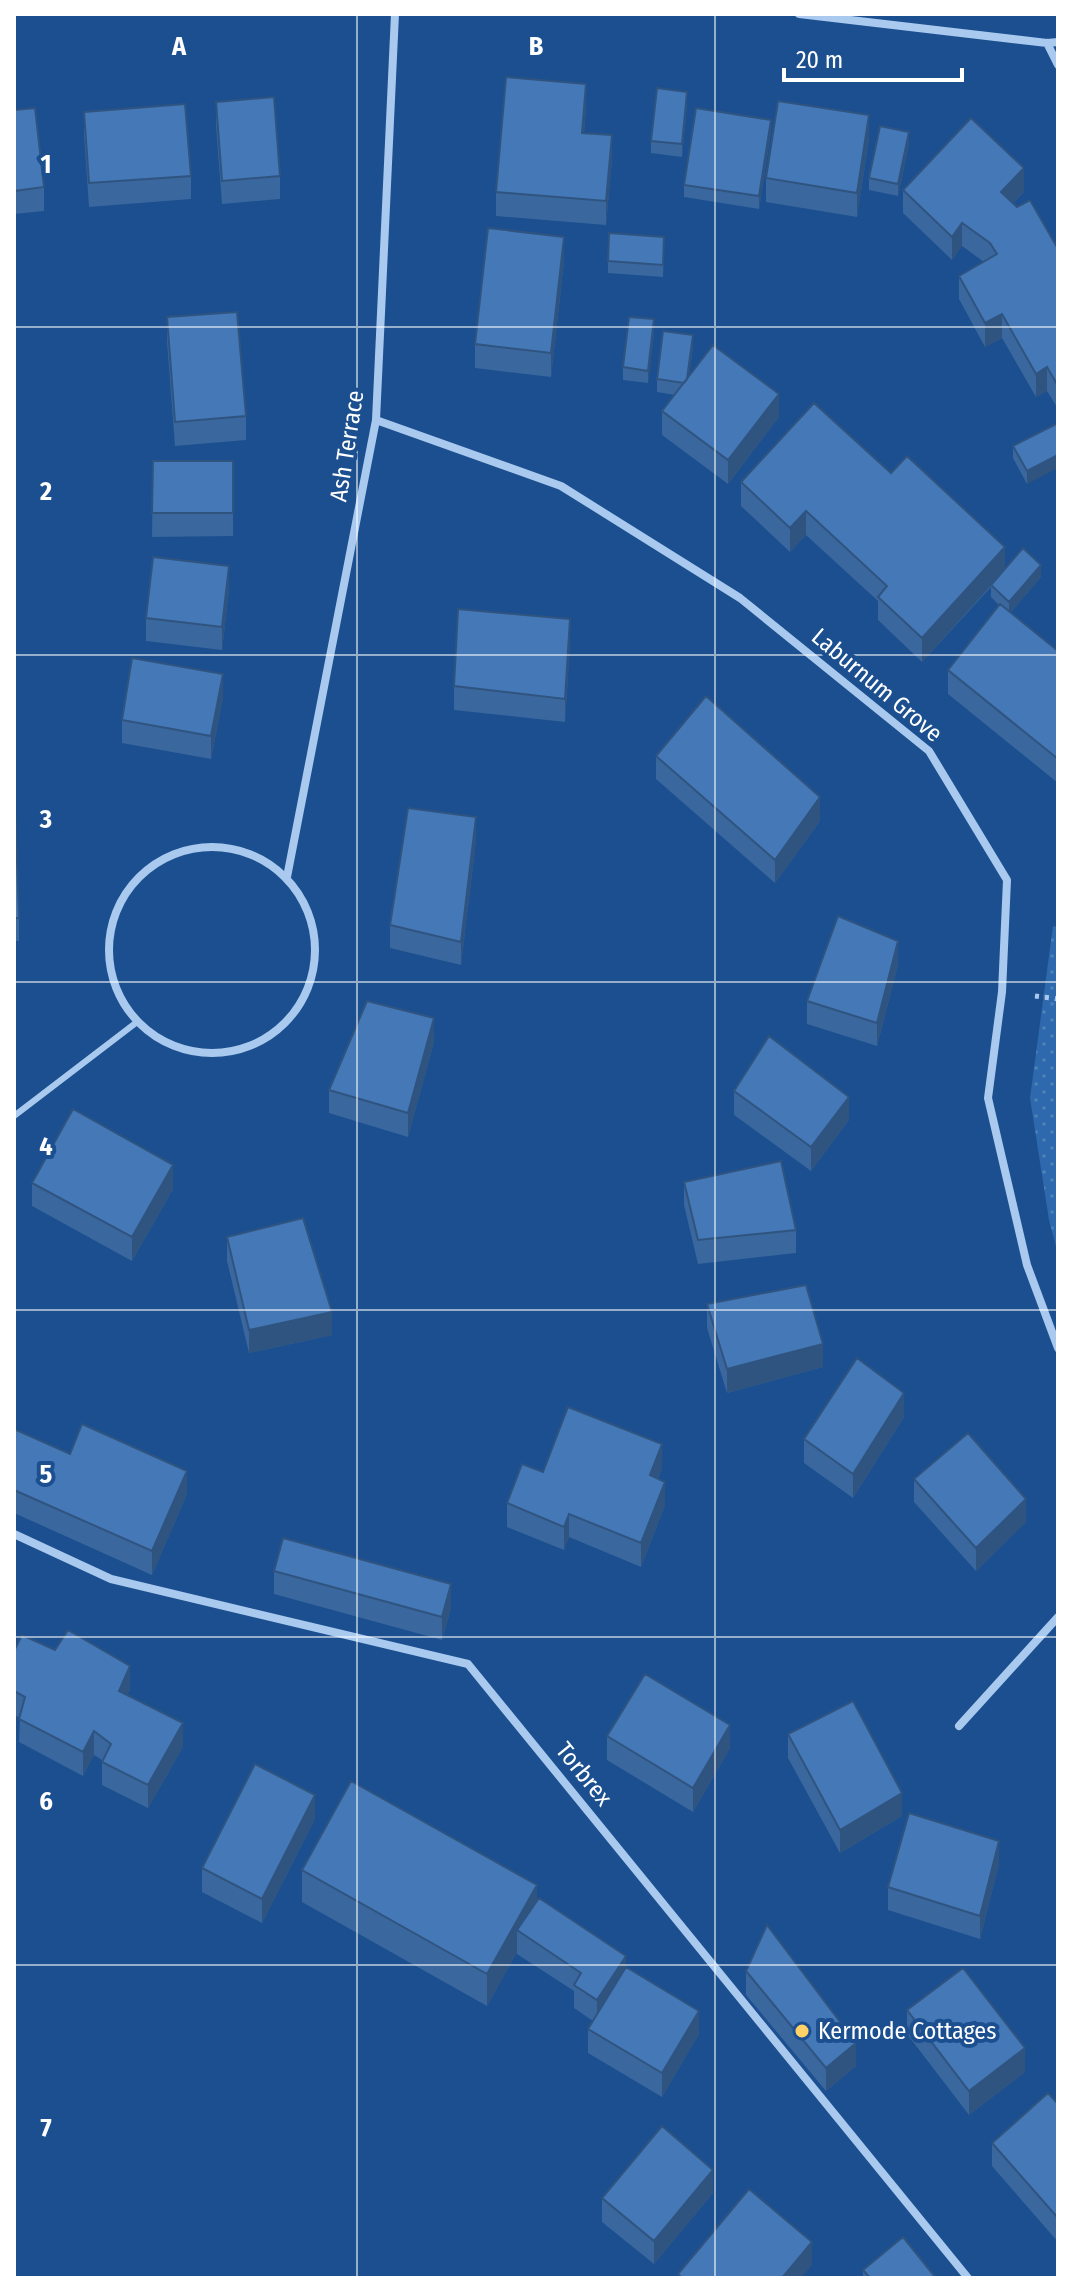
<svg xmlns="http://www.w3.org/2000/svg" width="1072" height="2292" viewBox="0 0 1072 2292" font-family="'Fira Sans Condensed',sans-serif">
<defs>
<pattern id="grass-dots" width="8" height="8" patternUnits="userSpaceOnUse" patternTransform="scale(2)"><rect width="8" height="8" fill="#2e69ad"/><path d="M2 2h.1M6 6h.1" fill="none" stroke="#4d80b9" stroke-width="1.8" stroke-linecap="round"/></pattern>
</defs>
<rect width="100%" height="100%" fill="#1b4f8f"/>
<path fill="url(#grass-dots)" d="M1053,926L1058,927V1254L1049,1220L1030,1098Z"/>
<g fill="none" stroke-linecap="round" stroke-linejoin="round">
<path stroke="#a9c9ee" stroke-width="5" stroke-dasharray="4 6" stroke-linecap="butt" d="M1035,996L1058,999"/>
<path stroke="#a9c9ee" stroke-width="6" d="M14,1116L137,1022"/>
<path stroke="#a9c9ee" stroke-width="8" d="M799,14L1047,43L1058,42
M1047,43L1058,65
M376,420L561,486L740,598L929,751L1007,880L1002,992L988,1098L1027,1265L1058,1348
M109 950a103 103 0 1 1 206 0a103 103 0 1 1-206 0Z
M287,877L376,420L395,14
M14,1534L111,1579L468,1664L968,2278
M959,1726L1058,1617"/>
</g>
<path fill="#3a679d" d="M216,102L280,176V199L222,204L216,125Z
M687,104L682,157L651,153V141Z
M586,107L584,133L612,159L606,225L496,216V192Z
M14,110L44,187V211L14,214Z
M84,112L191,176V199L89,207L84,135Z
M771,132L759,209L684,197V185Z
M869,139L857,217L766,202V178Z
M909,144L898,196L869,190V178Z
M903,190L1024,192L1013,203L1058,249V409L1047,391L1036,397L1002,338L985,347L959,299V276L984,262L962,246L952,260L903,213Z
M664,250L663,277L608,273V261Z
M564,261L551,377L475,368V344Z
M167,317L246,416V440L175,446L167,341Z
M654,332L648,383L623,380V367Z
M693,347L689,376L779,417L728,484L662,435V411L675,395L657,392V379Z
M1058,423L1027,484L1013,458V446Z
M153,461H233V536L152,537Z
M891,473L1005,568L1041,577L1010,613L1058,651V783L948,694V670L999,605L991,597V587L922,662L878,620V601L806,535L790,552L741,506V482Z
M229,590L222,650L146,641V618Z
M570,643L565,722L454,710V686Z
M223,697L211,759L122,743V720Z
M656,756L820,821L775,883L656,779Z
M14,778L19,918V941H14Z
M476,840L461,965L390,948V925Z
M898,965L877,1046L807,1024V1001Z
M434,1042L408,1137L329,1113V1090Z
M734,1091L849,1120L811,1171L734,1115Z
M684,1182L796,1230V1253L698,1264L684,1205Z
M32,1183L173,1189L132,1261L32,1206Z
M227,1237L332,1335L249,1353L227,1261Z
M707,1304L823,1367L727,1393L707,1328Z
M904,1417L853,1498L804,1463V1439Z
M14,1429L70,1454L187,1494L152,1575L14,1513Z
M662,1468L658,1479L665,1505L641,1567L569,1537L564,1550L507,1527V1503L543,1472Z
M914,1479L1026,1522L976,1571L914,1502Z
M274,1571L451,1608L442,1640L274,1594Z
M14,1651L130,1689L127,1695L183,1747L148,1808L102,1785V1760L94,1755L83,1776L19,1742L20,1718L14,1715Z
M788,1734L902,1816L840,1853L788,1758Z
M607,1736L730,1748L693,1812L607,1760Z
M315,1819L262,1923L202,1892V1868Z
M999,1864L980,1939L888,1910V1887Z
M302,1870L537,1901L626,1967L699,2034L662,2097L588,2053V2029L593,2021L574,2008V1991L517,1954V1952L487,2006L302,1902Z
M746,1971L856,2066L826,2091L746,1995Z
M907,2010L1025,2072L969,2115L907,2034Z
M1058,2104V2242L992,2166V2143Z
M713,2193L654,2264L602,2222V2198Z
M863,2270L936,2278H863Z"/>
<path fill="#305480" d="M586,84V107L582,157V133Z
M687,92V104L682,157V144Z
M869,115V139L857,217V193Z
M771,120V132L759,209V196Z
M909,132V144L898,196V184Z
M612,135V159L606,225V201Z
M1024,168V192L1001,215V192Z
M962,223V246L952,260V237Z
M564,237V261L551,377V353Z
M1002,314V338L985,347V323Z
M654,319V332L648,383V371Z
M693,335V347L686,396V384Z
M1047,367V391L1036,397V374Z
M779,394V417L728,484V460Z
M1058,455V468L1027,484V471Z
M806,511V535L790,552V528Z
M1005,547V570L922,662V638Z
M1041,565V577L1009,614V602Z
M229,566V590L222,650V627Z
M570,619V643L565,722V699Z
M223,674V697L211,759V736Z
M820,797V821L775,883V860Z
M476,817V840L461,965V942Z
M898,941V965L877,1046V1023Z
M434,1018V1042L408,1137V1113Z
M849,1097V1120L811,1171V1147Z
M173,1165V1189L132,1261V1237Z
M332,1312V1335L249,1353V1330Z
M823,1344V1367L727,1393V1369Z
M904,1393V1417L853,1498V1474Z
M662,1444V1468L650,1499V1475Z
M187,1471V1494L152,1575V1551Z
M665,1482V1505L641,1567V1543Z
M1026,1499V1522L976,1571V1548Z
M569,1514V1537L564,1550V1527Z
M451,1584V1608L442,1640V1617Z
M130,1666V1689L119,1715V1691Z
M183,1723V1747L148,1808V1785Z
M730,1725V1748L693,1812V1788Z
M94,1731V1755L83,1776V1752Z
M902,1793V1816L840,1853V1830Z
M315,1795V1819L262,1923V1899Z
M999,1841V1864L980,1939V1916Z
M537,1885V1917L517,1930V1952L487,2006V1974Z
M626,1956V1980L597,2023V2000Z
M699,2011V2034L662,2097V2073Z
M856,2043V2066L826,2091V2068Z
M1025,2048V2072L969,2115V2091Z
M713,2170V2193L654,2264V2241Z
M812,2242V2265L801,2278H782Z"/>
<path fill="#4478b7" stroke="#305480" stroke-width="2" d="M506,77L586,84L582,133L612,135L606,201L496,192Z
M657,88L687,92L682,144L651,141Z
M274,97L280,176L222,181L216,102Z
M778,101L869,115L857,193L766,178Z
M185,104L191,176L89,183L84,112Z
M35,108L44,187L14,191V110Z
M696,108L771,120L759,196L684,185Z
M971,118L1024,168L1001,192L1017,207L1030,200L1058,249V386L1047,367L1036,374L1002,314L985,323L959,276L997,254L990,243L962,223L952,237L903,190Z
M880,126L909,132L898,184L869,178Z
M488,228L564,237L551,353L475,344Z
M609,233L664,237L663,265L608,261Z
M237,312L246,416L175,422L167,317Z
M629,317L654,319L648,371L623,367Z
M663,331L693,335L687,379L684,383L657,379Z
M713,345L779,394L728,460L662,411Z
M814,403L891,473L907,456L1005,547L922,638L878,597L887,586L806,511L790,528L741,482Z
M1058,423V455L1027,471L1013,446Z
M153,461H233V513H152Z
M1023,548L1041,565L1009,602L991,585Z
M153,557L229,566L222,627L146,618Z
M1000,604L1058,651V759L948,670Z
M458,609L570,619L565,699L454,686Z
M132,658L223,674L211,736L122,720Z
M706,696L820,797L775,860L656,756Z
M14,778L19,918H14Z
M408,808L476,817L461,942L390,925Z
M838,916L898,941L877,1023L807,1001Z
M367,1001L434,1018L408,1113L329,1090Z
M769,1036L849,1097L811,1147L734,1091Z
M73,1109L173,1165L132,1237L32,1183Z
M781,1161L796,1230L698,1240L684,1182Z
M303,1218L332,1312L249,1330L227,1237Z
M806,1285L823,1344L727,1369L707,1304Z
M857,1358L904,1393L853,1474L804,1439Z
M568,1407L662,1444L650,1475L665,1482L641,1543L569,1514L564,1527L507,1503L522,1464L543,1472Z
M82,1424L187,1471L152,1551L14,1490V1429L70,1454Z
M968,1433L1026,1499L976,1548L914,1479Z
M283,1538L451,1584L442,1617L274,1571Z
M68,1630L130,1666L119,1691L183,1723L148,1785L102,1762L111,1744L94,1731L83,1752L19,1719L25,1697L14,1691V1651L22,1635L55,1650Z
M645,1674L730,1725L693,1788L607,1736Z
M853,1701L902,1793L840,1830L788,1734Z
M255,1764L315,1795L262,1899L202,1868Z
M351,1781L537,1885L487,1974L302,1870Z
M909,1813L999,1841L980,1916L888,1887Z
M539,1898L626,1956L597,2000L574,1985L581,1973L517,1930Z
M767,1925L856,2043L826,2068L746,1971Z
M626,1967L699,2011L662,2073L588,2029Z
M963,1968L1025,2048L969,2091L907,2010Z
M1048,2093L1058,2104V2218L992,2143Z
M662,2126L713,2170L654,2241L602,2198Z
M749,2189L812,2242L782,2278H682L678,2274Z
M903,2237L936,2278H870L863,2270Z"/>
<path fill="none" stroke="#fff" stroke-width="2" stroke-opacity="0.55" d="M357,14V2278M715,14V2278M14,327H1058M14,655H1058M14,982H1058M14,1310H1058M14,1637H1058M14,1965H1058"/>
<circle fill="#ffd166" stroke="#1b4f8f" stroke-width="3" cx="802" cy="2031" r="8"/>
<g text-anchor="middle" stroke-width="8" stroke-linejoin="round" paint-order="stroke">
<g font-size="24" fill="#fff" stroke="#1b4f8f">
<text transform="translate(347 446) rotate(-81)" y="8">Ash Terrace</text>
<text transform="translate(877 685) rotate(40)" y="8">Laburnum Grove</text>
<text transform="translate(584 1774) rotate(51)" y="8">Torbrex</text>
</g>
<g font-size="24" fill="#fff" stroke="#1b4f8f" text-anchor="start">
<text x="818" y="2039">Kermode Cottages</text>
</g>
</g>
<g font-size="26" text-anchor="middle" font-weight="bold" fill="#fff" stroke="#1b4f8f" stroke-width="8" stroke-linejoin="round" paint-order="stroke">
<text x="179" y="55">A</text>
<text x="536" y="55">B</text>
<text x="46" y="173">1</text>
<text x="46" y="500">2</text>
<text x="46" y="828">3</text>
<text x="46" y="1155">4</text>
<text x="46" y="1483">5</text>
<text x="46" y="1810">6</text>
<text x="46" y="2137">7</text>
</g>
<rect width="1072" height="2292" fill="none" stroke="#ffffff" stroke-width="32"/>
<path d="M784 68v12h178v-12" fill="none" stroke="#ffffff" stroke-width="4"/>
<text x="796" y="68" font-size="24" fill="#ffffff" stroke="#1b4f8f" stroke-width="6" paint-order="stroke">20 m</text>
</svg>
